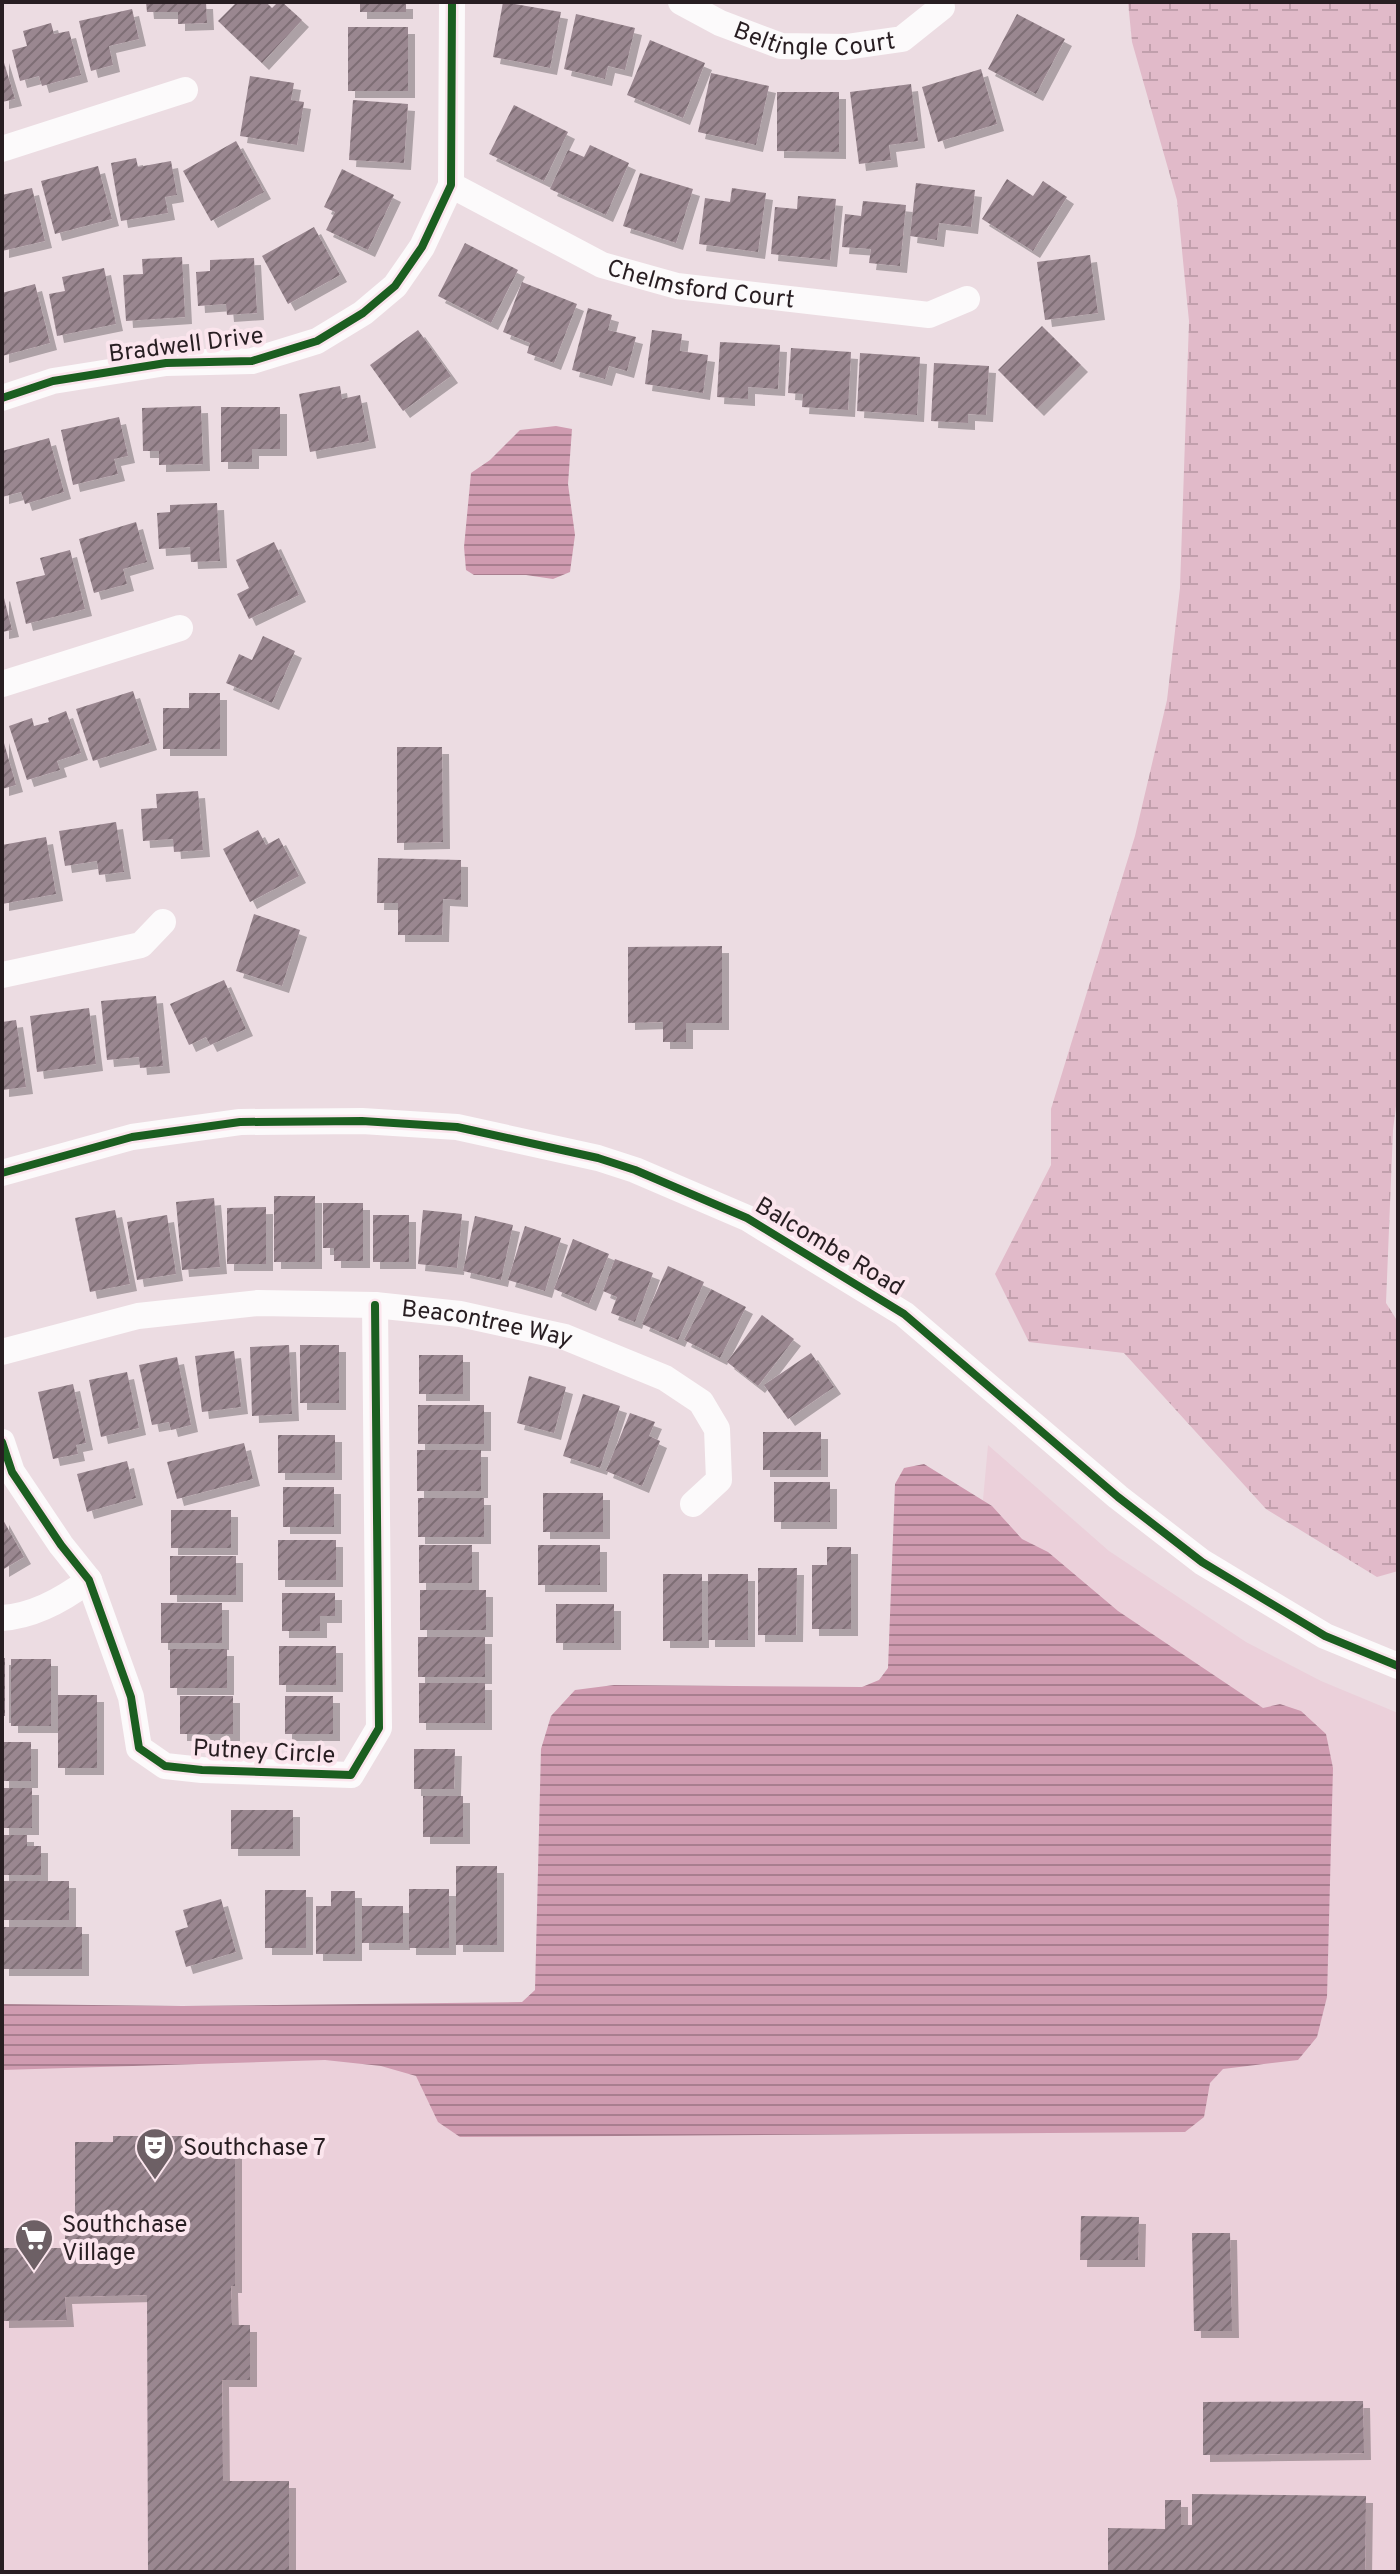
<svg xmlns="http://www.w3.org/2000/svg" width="1400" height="2574" viewBox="0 0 1400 2574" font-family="Overpass,sans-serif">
<defs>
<pattern id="wetland-marsh" width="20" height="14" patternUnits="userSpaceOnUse" patternTransform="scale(2)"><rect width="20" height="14" fill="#e1bac9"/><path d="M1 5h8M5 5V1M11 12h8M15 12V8" fill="none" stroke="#c19fac"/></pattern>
<pattern id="water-rules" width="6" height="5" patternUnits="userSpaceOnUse" patternTransform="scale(2)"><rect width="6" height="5" fill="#cf9bb0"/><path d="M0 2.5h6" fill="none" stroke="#a87e8f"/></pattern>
<pattern id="building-hatch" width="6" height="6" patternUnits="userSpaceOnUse" patternTransform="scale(2)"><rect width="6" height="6" fill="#9a8790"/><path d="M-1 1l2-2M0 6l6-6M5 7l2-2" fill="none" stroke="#7e6e75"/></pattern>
<filter id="shadow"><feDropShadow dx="7" dy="7" stdDeviation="0" flood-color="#0004"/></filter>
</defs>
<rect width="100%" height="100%" fill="#ecdce2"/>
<path fill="#ebd0da" d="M988,1445L1109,1551L1246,1642L1321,1681L1398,1713V2572H2V2043L934,2039Z"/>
<path fill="url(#wetland-marsh)" d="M1128,2H1398V1090L1393,1130L1386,1303L1398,1322V1571L1377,1577L1266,1509L1124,1353L1029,1342L995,1274L1051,1165V1109L1135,836L1167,700L1180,588L1189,321L1177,200L1132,42Z"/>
<path fill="url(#water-rules)" d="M556,426L572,429L568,484L575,535L570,572L553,579L526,575H474L466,570L464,547L471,473L490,460L520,430Z
M924,1464L992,1506L1022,1539L1048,1552L1118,1611L1263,1708L1280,1704L1301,1711L1326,1734L1333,1768L1327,1997L1317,2037L1298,2060L1223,2069L1210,2083L1204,2117L1185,2132L460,2137L438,2122L416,2076L381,2066L325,2060L2,2070V2004L182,2006L522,2002L535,1990L541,1749L551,1716L575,1690L614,1685L862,1687L879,1680L888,1668L895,1484L904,1468Z"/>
<path fill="url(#building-hatch)" filter="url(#shadow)" d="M146,2H206L207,23L178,24V12H147Z
M237,2H266L272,8L278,2H282L302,20L262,63L218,21Z
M360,2H406V12H360Z
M503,2L561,12L550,68L493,57Z
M132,9L139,39L109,46L113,65L91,71L79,21Z
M576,14L635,28L625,70L608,66L605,79L564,69Z
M1017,14L1065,39L1036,94L988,69Z
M51,23L54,34L69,31L81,75L42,86L39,76L20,81L12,50L27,46L23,31Z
M348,27H408V91H348Z
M650,40L705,63L683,118L627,95Z
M2,56L15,99L2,102Z
M981,69L997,124L938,142L922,87Z
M711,73L769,86L756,145L698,132Z
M250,76L294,83L291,100L304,102L297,145L240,136Z
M911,84L918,141L889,145L891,160L859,164L850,92Z
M777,92H839V152L777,151Z
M353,100L408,104L404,163L349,160Z
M514,105L568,132L544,181L489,154Z
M236,141L264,192L211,221L183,171Z
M590,145L629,163L606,215L550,189L568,150L584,157Z
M136,158L138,167L171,161L177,195L165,197L168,213L121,221L111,163Z
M98,166L112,219L55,234L41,181Z
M342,169L394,195L368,250L326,230L335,212L324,207Z
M640,173L693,189L676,243L623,226Z
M1007,179L1033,196L1043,181L1067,197L1033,251L982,219Z
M916,183L975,190L971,227L939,223L937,240L910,236Z
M32,188L45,241L2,251V195Z
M732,188L766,193L758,252L699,244L705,198L730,202Z
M798,196L836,199L830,260L771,254L775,207L797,209Z
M863,201L906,205L900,266L869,263L871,249L842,247L845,214L861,216Z
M314,227L340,275L288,304L262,256Z
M465,243L518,270L491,323L438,296Z
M1090,255L1098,313L1045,320L1037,262Z
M182,257L185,317L126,321L123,275L143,274L142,259Z
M254,258L257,313L227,315L226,304L198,306L196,272L210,271V260Z
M104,268L116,324L57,336L49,294L65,291L62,277Z
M522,282L577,304L554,363L527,353L530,343L503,332Z
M35,284L50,343L2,356V293Z
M588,308L612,315L608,330L636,337L627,371L609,366L605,379L572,370Z
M1042,326L1081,365L1037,409L998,370Z
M418,330L451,376L403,411L370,365Z
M652,330L682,334L680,351L708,355L703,393L645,384Z
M720,342L780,345L778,389L748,387V399L717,397Z
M791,348L851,352L848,410L802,407L803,394L788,393Z
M860,353L920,357L917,415L857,411Z
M934,363L989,366L986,415L968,414V423L931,421Z
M340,386L342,399L360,395L369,441L310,452L299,394Z
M201,406L203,464L159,465V451H143L142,408Z
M221,407H280V449H252V462H221Z
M119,417L128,456L114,459L118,474L73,485L61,430Z
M49,438L64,492L25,504L21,492L2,497V451Z
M217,503L220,561L191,562L190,547L159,549L157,513L170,512V505Z
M136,522L147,562L123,569L127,584L94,593L79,539Z
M274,542L299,595L249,619L237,594L249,588L236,560Z
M70,550L85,609L26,624L16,582L45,575L40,558Z
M3,594L12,630L2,632V595Z
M263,636L295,651L272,703L226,683L239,654L252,660Z
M133,691L150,743L93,761L76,709Z
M189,693H220V749H163V708H189Z
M66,711L81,753L57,761L60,770L27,780L9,726L32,718L34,726L49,722L48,718Z
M2,736L16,785L2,789Z
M397,747H442L443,842L397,843Z
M198,791L203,850L174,852L173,839L143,841L141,809L157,808L156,794Z
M116,822L124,872L99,875L97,861L65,866L59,831Z
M258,830L266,845L279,838L299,876L250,902L223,849Z
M46,837L56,894L2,904V845Z
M378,858L461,860V900L443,899L442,935H398V903H377Z
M254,914L300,930L282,986L236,971Z
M722,946V1023H686V1042H663V1022L628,1023V947Z
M224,980L246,1029L210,1045L206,1037L189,1045L170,1004Z
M156,996L163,1066L140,1068L139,1057L107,1060L101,1001Z
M89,1008L96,1064L37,1072L30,1016Z
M16,1020L26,1087L2,1090V1022Z
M274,1196H315V1262H274Z
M214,1198L220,1267L182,1270L176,1202Z
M323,1203H363V1261H334V1248H323Z
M266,1207V1264H227V1208Z
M115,1210L130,1284L90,1292L75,1218Z
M423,1210L462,1214L457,1268L418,1264Z
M167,1215L176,1274L137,1280L127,1222Z
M373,1215H409V1262H373Z
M475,1216L513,1225L501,1280L463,1271Z
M525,1226L561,1238L545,1291L508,1280Z
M573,1239L609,1254L589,1304L554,1289Z
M615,1259L653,1273L635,1322L611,1313L617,1297L603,1291Z
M668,1266L704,1282L678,1340L642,1324Z
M711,1289L746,1307L720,1358L684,1340Z
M762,1315L794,1339L758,1386L727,1362Z
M289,1345L292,1414L252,1416L250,1347Z
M300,1345H339V1403H300Z
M234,1351L241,1407L202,1412L195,1356Z
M811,1353L834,1387L788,1419L764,1385Z
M419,1355H463V1394H419Z
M177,1357L191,1425L171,1430L169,1422L152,1425L139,1365Z
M127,1372L139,1428L101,1437L89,1380Z
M529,1376L566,1387L554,1433L517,1423Z
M73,1384L86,1443L76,1445L78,1454L53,1459L38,1392Z
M583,1394L620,1406L600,1468L563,1456Z
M418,1405H484V1444H418Z
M630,1413L655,1422L649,1436L660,1441L642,1486L606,1471Z
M763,1432H821V1470H763Z
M278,1435H335V1473H278Z
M244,1443L253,1479L177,1499L167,1462Z
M417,1450H481V1491H417Z
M127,1461L136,1498L87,1512L77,1474Z
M774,1482H830V1522H774Z
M283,1487H334V1527H283Z
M543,1493H603V1532H543Z
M418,1498H484V1537H418Z
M171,1510H231V1548H171Z
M2,1518L24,1557L2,1570Z
M278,1540H336V1580H278Z
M419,1545H472V1583H419Z
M538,1545H600V1585H538Z
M827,1547H851V1629H812V1565H827Z
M170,1556H236V1595H170Z
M758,1568H797L796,1635H758Z
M663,1574H702V1641H663Z
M708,1574H748V1640H708Z
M420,1590H486V1630H420Z
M282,1593H335V1616H320V1631H282Z
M161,1603H222V1643H161Z
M556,1604H614V1643H556Z
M418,1637H485V1677H418Z
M279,1646H336V1685H279Z
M170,1649H227V1688H170Z
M2,1658H5V1716H2Z
M11,1659H51V1726H11Z
M419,1683H485V1723H419Z
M58,1695H97V1768H58Z
M180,1696H233V1734H180Z
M285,1696H333V1734H285Z
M2,1742H31V1781H2Z
M414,1749H455L454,1789H414Z
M2,1788H32V1828H2Z
M423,1796H463V1837H423Z
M231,1810H293V1849H231Z
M2,1835H27V1846H41V1875H2Z
M456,1866H497V1945H456Z
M2,1881H69V1920H2Z
M409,1889H449V1948H409Z
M265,1890H306V1948H265Z
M331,1891H355V1954H316V1906H331Z
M221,1899L236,1952L186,1967L175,1931L188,1927L183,1910Z
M362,1906H403V1943H362Z
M2,1927H82V1969H2Z
M113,2136H197V2145H235V2286H231L232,2325H250V2380H222L223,2481H289V2572H148L147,2295L65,2297L67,2320L2,2321V2248H65V2217H75V2142H113Z
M1081,2216L1139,2217L1138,2260H1080Z
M1192,2233H1230L1232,2331H1194Z
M1363,2401L1364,2453L1203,2455V2402Z
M1192,2494L1366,2496L1365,2571L1108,2572V2528L1165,2529V2500H1181V2525H1192Z"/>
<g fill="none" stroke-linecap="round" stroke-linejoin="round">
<g stroke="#fcfafb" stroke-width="26">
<path id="s1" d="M681,2L720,23L781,46L846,47L902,39L942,7"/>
<path d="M2,149L185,90"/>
<path id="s2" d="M451,185L602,265L677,286L929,315L967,299"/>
<path d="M2,398L53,381L166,363L252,361L317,341L363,313L395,286L422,247L451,185L452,2"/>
<path d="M2,684L180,628"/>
<path d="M2,975L141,945L163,922"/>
<path d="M2,1173L132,1137L240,1122L362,1121L457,1127L598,1158L635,1170L747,1218L904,1314L1118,1497L1202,1562L1325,1636L1398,1666"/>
<path id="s3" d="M2,1352L138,1316L258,1303L375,1305L460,1314L565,1337L665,1378L701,1402L717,1429L719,1480L693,1504"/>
<path d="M2,1442L12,1472L61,1545L89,1580L131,1697L139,1748L165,1766L202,1770L351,1775L379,1728L375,1305"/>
<path d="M2,1618C34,1616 64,1599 89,1580"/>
</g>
<defs>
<path id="cycleway" d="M2,398L53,381L166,363L252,361L317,341L363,313L395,286L422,247L451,185L452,2
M2,1173L132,1137L240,1122L362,1121L457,1127L598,1158L635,1170L747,1218L904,1314L1118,1497L1202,1562L1325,1636L1398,1666
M2,1442L12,1472L61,1545L89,1580L131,1697L139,1748L165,1766L202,1770L351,1775L379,1728L375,1305"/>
</defs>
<use href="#cycleway" stroke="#fbe5ed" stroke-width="13"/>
<use href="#cycleway" stroke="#1b5e20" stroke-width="8"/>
</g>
<defs>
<symbol id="theatre-pin" viewBox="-11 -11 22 30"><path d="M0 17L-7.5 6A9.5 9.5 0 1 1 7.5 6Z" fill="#6d6065" stroke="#fbe5ed"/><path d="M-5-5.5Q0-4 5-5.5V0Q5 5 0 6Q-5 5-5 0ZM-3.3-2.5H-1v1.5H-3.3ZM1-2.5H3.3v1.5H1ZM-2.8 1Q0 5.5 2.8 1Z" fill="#fff"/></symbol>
<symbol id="supermarket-pin" viewBox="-11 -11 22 30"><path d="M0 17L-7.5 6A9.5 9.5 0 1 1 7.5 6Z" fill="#6d6065" stroke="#fbe5ed"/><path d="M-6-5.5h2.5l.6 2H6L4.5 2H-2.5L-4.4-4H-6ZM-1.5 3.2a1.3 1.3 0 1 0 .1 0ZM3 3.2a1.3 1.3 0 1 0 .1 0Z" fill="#fff"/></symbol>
</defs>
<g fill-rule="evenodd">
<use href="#theatre-pin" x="133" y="2125" width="44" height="60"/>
<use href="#supermarket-pin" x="12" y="2216" width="44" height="60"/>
</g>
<g text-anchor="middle" stroke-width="8" stroke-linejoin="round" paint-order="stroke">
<g font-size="24" fill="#281e22" stroke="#fbe5ed">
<text dy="8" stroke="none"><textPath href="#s1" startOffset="142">Beltingle Court</textPath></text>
<text dy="8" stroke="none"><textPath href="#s2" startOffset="272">Chelmsford Court</textPath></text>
<text transform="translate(186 344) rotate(-7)" y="8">Bradwell Drive</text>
<text transform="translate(830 1246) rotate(31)" y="8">Balcombe Road</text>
<text dy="8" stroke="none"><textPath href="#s3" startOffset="492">Beacontree Way</textPath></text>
<text transform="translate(264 1751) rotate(3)" y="8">Putney Circle</text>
</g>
<g font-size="24" fill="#281e22" stroke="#fbe5ed" text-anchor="start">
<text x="183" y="2155">Southchase 7</text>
<text x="62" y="2232">Southchase<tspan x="62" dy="28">Village</tspan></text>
</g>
</g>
<rect width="1400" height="2574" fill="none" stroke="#281e22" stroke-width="8"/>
</svg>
